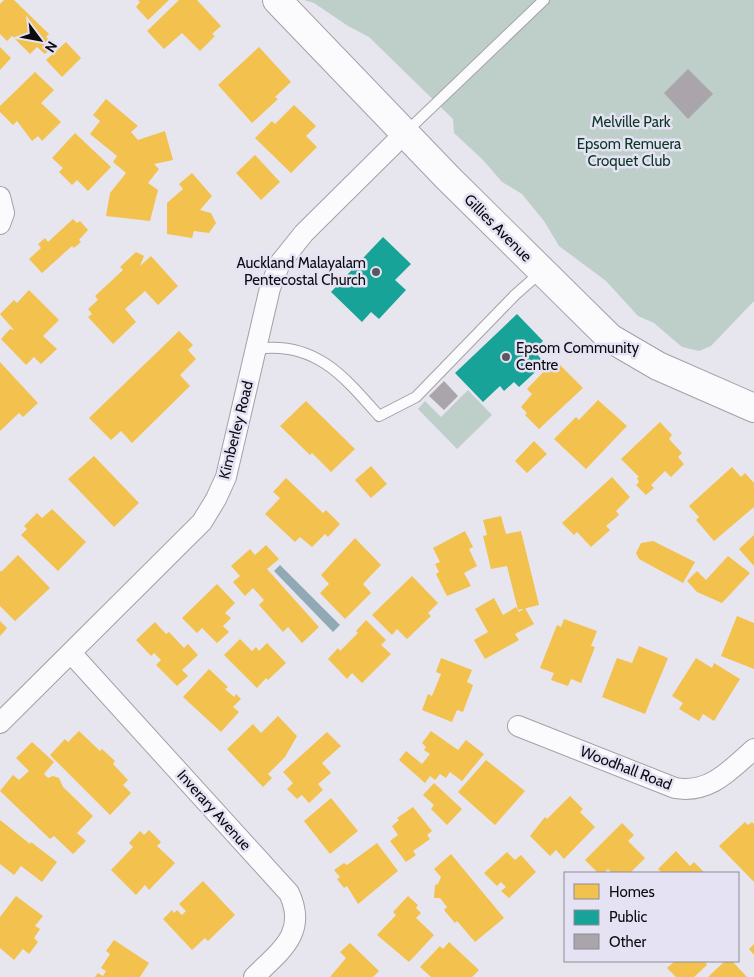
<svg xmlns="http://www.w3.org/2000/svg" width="754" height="977" viewBox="0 0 754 977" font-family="Cabin,sans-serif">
<rect width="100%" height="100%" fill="#e7e6ef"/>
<path fill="#becfca" d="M304,0H754V301L711,346L699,351L682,347L654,323L638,316L606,281L559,246L544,221L522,194L502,182L484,161L454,133L453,119L369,37L348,26L314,3Z
M468,390L492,415L457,449L418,409L425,401L441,417Z"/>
<path fill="#90a9b4" d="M280,565L340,625L333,632L274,571Z"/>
<path fill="#f2c14e" d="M4,0H14L49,34L46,37L55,44L45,54L37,47L30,54L12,36L7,41L0,34V4Z
M138,0H169L148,20L136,7L140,2Z
M179,0H197L221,26L212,34L215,36L200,51L182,33L164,49L147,31Z
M66,42L81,58L62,77L46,60Z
M0,47L11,58L0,70Z
M259,47L291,82L275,97L278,99L252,123L218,85Z
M35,72L54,90L41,103L61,122L42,141L38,136L32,141L17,121L13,125L0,112V106Z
M106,99L138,126L131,132L138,140L165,131L173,160L154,164L159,169L148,183L158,190L150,221L106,216L110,193L126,173L113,162L117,156L90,134L100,121L93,115Z
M294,105L316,126L306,136L317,147L291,173L255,138L272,121L275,124Z
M75,133L111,167L88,191L77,180L72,185L59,172L63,168L52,158Z
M255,155L280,182L261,200L236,173Z
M192,173L212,196L200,210L211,213L216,223L209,233L194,231L192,238L167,234V203L183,189L179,184Z
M73,219L77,223L80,221L88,230L79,240L81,242L74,248L72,246L42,273L29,259L41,248L38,244L45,238L48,242Z
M136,252L144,256L140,266L151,256L178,286L158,305L145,291L125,309L136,322L113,344L88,317L92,314L88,309L98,300L95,296L123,270L120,267Z
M29,290L59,320L43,336L57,349L41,364L34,357L26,365L1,339L10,329L14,330L0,314L14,300L17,303Z
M179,331L193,345L188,350L196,359L180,375L190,386L132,443L121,431L111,440L89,418Z
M555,360L583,388L539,429L525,415L527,413L521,407L532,394L527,389Z
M0,362L38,403L23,417L19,413L0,431Z
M598,400L627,426L586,469L554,439L576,417L579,420Z
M306,401L355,449L331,472L312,453L310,455L280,426Z
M660,422L672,435L669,439L682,453L678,457L684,464L671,477L665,471L651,485L654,488L646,495L636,485L639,482L637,478L639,477L621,459Z
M534,441L547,454L527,473L515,461Z
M94,456L139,503L114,527L68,479Z
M371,466L387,484L371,498L355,480Z
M732,467L741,477L745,473L754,483V507L714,541L696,520L699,517L689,506Z
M612,477L630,497L616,511L619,515L606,526L610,530L591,547L577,532L574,535L562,523Z
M286,478L323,513L326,510L340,524L328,537L325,534L312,547L300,537L295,542L265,514L280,498L273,492Z
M52,509L86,542L58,571L21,535L27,529L24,526L37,513L42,518Z
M501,516L506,534L521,531L539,605L518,610L507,566L491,569L483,536L487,535L483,520Z
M465,531L473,547L469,549L477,566L464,573L471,586L447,596L436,574L439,572L435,564L440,562L433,548Z
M754,535V566L739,549Z
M355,538L381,565L363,584L371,593L345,619L320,593L329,584L321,575Z
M653,541L695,562L683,583L639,559L636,553L641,543Z
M266,545L279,559L267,569L319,627L302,643L288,627L283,632L259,605L264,600L253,588L245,596L233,582L240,576L231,566L250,549L255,555Z
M18,555L50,588L15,621L0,606V570L1,572Z
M728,556L750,573L722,603L697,592L687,581L697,571L706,580Z
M412,576L438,603L428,613L431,616L407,639L397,629L392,635L372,615Z
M217,584L235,603L225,613L231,618L223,626L229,632L217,643L202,628L197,633L182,618Z
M494,598L503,615L516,607L519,612L525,608L534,624L515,634L519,640L485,659L474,640L488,632L475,609Z
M737,616L754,623V669L721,656Z
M564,619L597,631L591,646L595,647L581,683L571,679L568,686L551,680L554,673L540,668L557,625L561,627Z
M366,620L386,640L381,645L391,654L362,683L352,673L347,679L328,659L338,648L340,651L358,633L356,631Z
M0,621L7,628L0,636Z
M155,622L166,634L169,632L184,648L188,644L198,655L182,670L188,676L177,686L156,665L161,660L154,653L151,656L136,640Z
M240,639L252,651L256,647L259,651L267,643L286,663L268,680L266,678L257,688L224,655Z
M639,646L668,658L645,714L602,697L617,658L632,663Z
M441,658L472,670L467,682L473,685L463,712L457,710L452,722L422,710L428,694L432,696L441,674L436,672Z
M696,658L712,668L714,663L740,679L714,721L703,714L699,721L679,709L683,703L672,696Z
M209,669L228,687L225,689L234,697L236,694L241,699L233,707L239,712L221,732L183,697Z
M278,716L297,736L285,757L268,774L272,778L263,787L227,749L253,724L261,733Z
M79,731L100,751L102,749L115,761L113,764L128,780L123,785L131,793L110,815L50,755L65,739L68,742Z
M431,731L458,750L466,740L484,754L462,781L450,772L446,778L440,774L435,780L430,776L425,783L399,760L406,751L422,764L430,754L424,750L426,747L422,743Z
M327,732L341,746L322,763L331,773L318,784L323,790L309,803L302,795L297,799L287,789L293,783L283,772Z
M32,742L54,762L44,774L48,778L53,776L59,778L63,787L93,816L77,833L86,841L73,854L54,836L50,839L0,791L13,775L19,780L29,771L16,758Z
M486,760L525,791L495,825L458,792Z
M434,783L462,809L447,825L431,809L434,805L423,795Z
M570,796L583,809L580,812L595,827L564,859L556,850L550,856L530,836L545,817L547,819Z
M331,798L358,831L330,854L304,821Z
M413,807L432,831L427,835L430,839L413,851L416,855L406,862L390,841L398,835L392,826L399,820L397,818Z
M0,820L30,844L31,842L57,862L42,882L21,866L14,875L0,864Z
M745,822L748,825L752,822L754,824V882L719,846Z
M622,823L634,835L628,841L645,858L630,873H612L608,869L604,873H598L585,860Z
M149,830L161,842L157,846L175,863L149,890L145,885L136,895L111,870L133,847L129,843L140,831L144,835Z
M377,843L398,871L358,904L347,886L344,888L337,879L340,877L334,870L344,863L347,865Z
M676,851L690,866L694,862L705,873H662L658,869Z
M507,852L515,860L521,855L536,872L509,898L501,891L506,887L501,882L497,886L484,873Z
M451,854L504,918L475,942L457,921L455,923L444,910L447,907L440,898H434L435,885L438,884L441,877L434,869Z
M203,881L235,915L208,941L205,938L192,950L163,919L172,910L174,913L177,910L182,915L186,911L179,904Z
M16,896L43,916L35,926L40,929L34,938L38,942L29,954L23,949L14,960L0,948V917Z
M408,896L418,905L416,908L421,913L416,918L434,935L409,962L377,935L396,915L393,912Z
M114,940L149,963L140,977H95L98,973L103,976L106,971L101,968L110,954L106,951Z
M449,942L479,970L472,977H431L420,967L440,946L443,949Z
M350,943L379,971L373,977H330L346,958L340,952Z
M754,944V955L749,949Z
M675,961H705L707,965L694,977H676L667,968Z
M725,961H732L747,977H708Z"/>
<path fill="#17a398" d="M383,237L411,264L395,280L406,290L379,319L371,312L362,322L331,292Z
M517,314L543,341L534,351L545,363L519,387L514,382L504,391L500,386L483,402L455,373Z"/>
<path fill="#aaa4ab" d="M688,69L713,94L688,119L664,93Z
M444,381L458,396L444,410L429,396Z"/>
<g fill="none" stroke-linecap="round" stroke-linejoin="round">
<defs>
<path id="service" d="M406,132L544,0
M256,349C314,340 344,376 379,416L416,397L515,295L541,272"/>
<path id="minor" d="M0,197L4,213L0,224
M71,653L289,893C308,933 280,951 254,977
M0,723L202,522L216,499L226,477L270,288L280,263L304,233L406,132
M518,726L675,788C710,794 730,770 754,749"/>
<path id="secondary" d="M277,0L448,178L610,338L658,366L754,408"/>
</defs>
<use href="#service" stroke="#a2a1a8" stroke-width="12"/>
<use href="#minor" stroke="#a2a1a8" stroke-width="22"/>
<use href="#secondary" stroke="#a2a1a8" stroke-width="30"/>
<use href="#service" stroke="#fbfbfd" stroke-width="10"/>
<use href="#minor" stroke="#fbfbfd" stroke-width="20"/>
<use href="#secondary" stroke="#fbfbfd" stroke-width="28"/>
</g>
<g fill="#58585e" stroke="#e4e2f3" stroke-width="2">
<circle cx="376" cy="272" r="5"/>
<circle cx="506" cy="357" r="5"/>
</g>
<g text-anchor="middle" stroke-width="5" stroke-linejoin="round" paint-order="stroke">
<g font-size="15" fill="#0b3724" stroke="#e4e2f3">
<text x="631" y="127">Melville Park</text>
<text x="629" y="149">Epsom Remuera<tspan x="629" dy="17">Croquet Club</tspan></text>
</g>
<g font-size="15" fill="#0b0b10" stroke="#e4e2f3">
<text transform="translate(498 228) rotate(45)" y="5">Gillies Avenue</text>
<text transform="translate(236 430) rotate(-76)" y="5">Kimberley Road</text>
<text transform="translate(626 768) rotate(21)" y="5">Woodhall Road</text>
<text transform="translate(214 810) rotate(48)" y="5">Inverary Avenue</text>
</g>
<g font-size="15" fill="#0b0b10" stroke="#e4e2f3" text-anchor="end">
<text x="366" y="268">Auckland Malayalam<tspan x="366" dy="17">Pentecostal Church</tspan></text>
<text x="516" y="353" text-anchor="start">Epsom Community<tspan x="516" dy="17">Centre</tspan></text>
</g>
</g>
<rect x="564" y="872" width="175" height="90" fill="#e4e2f3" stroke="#8d8c98"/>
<rect x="574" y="884" width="25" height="15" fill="#f2c14e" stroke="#8d8c98"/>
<text x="609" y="897" font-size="15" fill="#0b0b10">Homes</text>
<rect x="574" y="910" width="25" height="15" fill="#17a398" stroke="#8d8c98"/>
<text x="609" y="922" font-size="15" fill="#0b0b10">Public</text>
<rect x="574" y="934" width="25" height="15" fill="#aaa4ab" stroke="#8d8c98"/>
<text x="609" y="947" font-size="15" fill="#0b0b10">Other</text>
<g transform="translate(40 40) rotate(122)" stroke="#e4e2f3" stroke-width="4" paint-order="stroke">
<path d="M0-4L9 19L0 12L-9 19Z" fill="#0b0b10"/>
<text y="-8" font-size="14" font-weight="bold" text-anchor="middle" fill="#0b0b10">N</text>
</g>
</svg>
